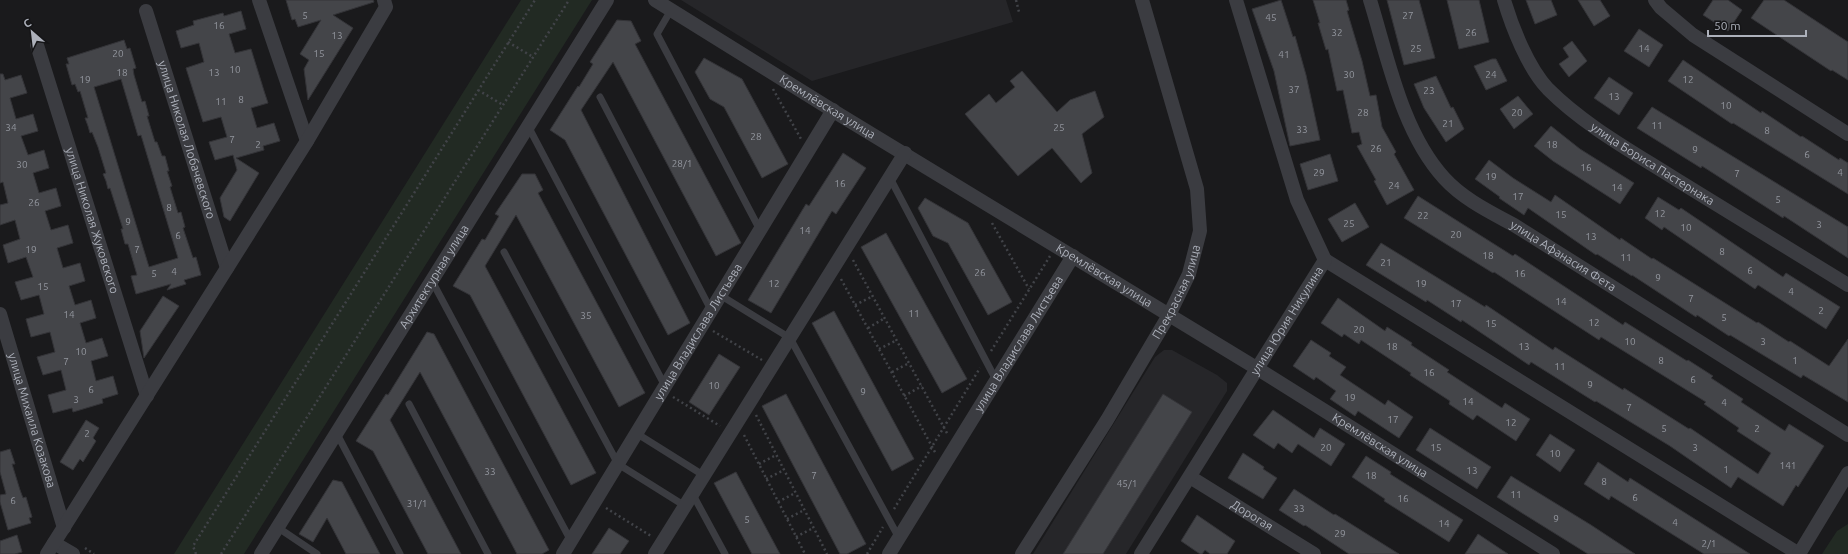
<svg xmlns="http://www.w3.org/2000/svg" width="1848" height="554" viewBox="0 0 1848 554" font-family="Ubuntu,sans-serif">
<rect width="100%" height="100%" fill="#1a1a1c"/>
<path fill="#262629" d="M681,0H1006L1013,22L812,81Z
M1164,350H1172L1217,375L1227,383V391L1126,554H1033L1155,357Z"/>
<path fill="#222a23" d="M521,0H592L244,554H174Z
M1848,524V554H1822L1837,531Z"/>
<path fill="#444549" stroke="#343438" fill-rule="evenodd" d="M286,0H373L374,2L333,15L353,28L308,100L304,69L309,60L300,54L321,20L298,27L295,19L292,20Z
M1281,0L1293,37L1295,36L1306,75L1320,140L1290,146L1274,71L1252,9Z
M1313,0H1346L1349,10L1347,11L1362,61L1370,96L1376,95L1382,127L1396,152L1394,154L1414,190L1387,205L1374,181L1376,180L1357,146L1362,144L1359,132L1352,133L1343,90L1337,91L1328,49L1326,50L1318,23H1320Z
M1387,0H1419L1435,58L1404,65Z
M1447,0H1479L1489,42L1459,49Z
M1526,0H1551L1557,15L1535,24Z
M1578,0H1600L1610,16L1594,26Z
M1713,0H1728L1742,10L1728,31L1703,15Z
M1764,0H1784L1848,42V80L1832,70L1831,71L1751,18Z
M241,11L246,29L229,34L235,53L251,49L265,94L268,103L251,108L257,128L274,123L280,141L263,146L264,150L236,158L259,173L230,221L224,217L220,198L237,170L233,155L215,160L209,142L227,137L221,117L203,122L186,68L204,62L199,43L181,48L176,31L194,25L193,21L223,13L224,16Z
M617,20L631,21L641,41L635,44L741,243L716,256L613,62L581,110L690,323L668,335L565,140L550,130L578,86L579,87L593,64L590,62Z
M1639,29L1663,45L1649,67L1624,51Z
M124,40L127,49L130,48L136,68L133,69L134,75L142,102L145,101L149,116H147L155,142H157L162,156H165L169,171H167L172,186L170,187L178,213L181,212L185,227L183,228L193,258L196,257L201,275L184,280L186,284L167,290L171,284L136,294L131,276L137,275L128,244H125L121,229H123L110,188L108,189L106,181L103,174L106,173L98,147L92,132L90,133L88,126L85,118H88L80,91L78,92L75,84L72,85L66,64H69L67,58ZM121,79L138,136L141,135L178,258L149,267L94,87Z
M1572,41L1587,61L1569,77L1559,64L1569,57L1563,48Z
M704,58L742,79L788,164L762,178L724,107L710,99L695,72Z
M1492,59H1496L1507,81L1486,90L1474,66Z
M1683,60L1761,113L1762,111L1801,137L1802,136L1839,160L1840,158L1848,163V194L1733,123L1732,124L1668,81Z
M1022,71L1057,112L1070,100L1095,91L1104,117L1082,134L1092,173L1081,183L1052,148L1018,176L965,114L989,94L996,103L1015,87L1010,81Z
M0,74H3L5,80L21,75L27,93L10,98L16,119L33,114L38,131L21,136L28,155L44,150L49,168L33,173L39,193L56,188L61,206L45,211L51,230L68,225L73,243L57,248L63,268L80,263L85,281L69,286L75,305L91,300L96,318L80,323L86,343L102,338L108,356L91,361L96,381L113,376L118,394L102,399L103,403L73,412L72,408L53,413L48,395L66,390L61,370L43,375L37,357L55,352L50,332L31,337L26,319L44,314L39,295L21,300L15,282L33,277L26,257L8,263L3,245L20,239L15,220L0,225V205L8,203L3,182L0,183Z
M1436,76L1451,108L1453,107L1464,129L1446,142L1424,108L1414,84Z
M1609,77L1633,93L1619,115L1594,98Z
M1518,96L1533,114L1514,129L1500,109Z
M1652,107L1848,227V258L1784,216L1783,218L1702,166L1701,168L1637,128Z
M1551,126L1580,149L1634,183L1620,204L1553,161L1534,146Z
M843,153L866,168L836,214L832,211L771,313L748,300L806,204L809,206Z
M1330,154L1338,181L1308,190L1300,164Z
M1489,160L1513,178L1551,202L1555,195L1620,240L1621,238L1652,259L1653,258L1757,323L1758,322L1789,342L1790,341L1829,366L1848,339V402L1803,375L1801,378L1730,335L1729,336L1697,315L1696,317L1632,275V276L1597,254L1596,255L1528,208L1524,215L1499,198L1500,197L1475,179Z
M522,174H535L543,190L538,193L645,393L619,407L516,215L485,266L596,473L571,485L470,295L453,286L482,239L485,240L499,216L495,214Z
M1418,196L1513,256L1515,254L1623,325L1625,322L1687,361L1688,360L1713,376L1711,378L1743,399L1741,402L1785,431L1789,424L1824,446L1798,487L1796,485L1783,506L1738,477L1731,488L1670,446L1596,401L1595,402L1531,362L1529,365L1462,320L1461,322L1427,300L1426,302L1366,265L1381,243L1485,307L1486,305L1553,350L1555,347L1623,390L1624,388L1689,429L1690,428L1758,474L1771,453L1737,431L1739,428L1704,404L1706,402L1601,337L1599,340L1494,272L1493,273L1404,218Z
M1658,197L1679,210L1681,208L1783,277L1786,273L1840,307L1826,329L1758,285L1755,289L1664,227L1662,230L1645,218Z
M925,198L968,223L1012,302L988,315L948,243L933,236L918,208Z
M1355,203L1369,227L1342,242L1328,219Z
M886,233L967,379L942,393L861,247Z
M163,296L179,306L144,358L140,331Z
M1338,298L1385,331L1387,327L1412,343L1411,345L1449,370L1447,372L1502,408L1505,403L1530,419L1516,441L1477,415L1473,420L1449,404L1450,401L1410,375L1411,373L1361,340L1359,344L1344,334L1342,337L1321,323Z
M834,311L914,459L892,471L812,323Z
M427,332L434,334L549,550L542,554H517L420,372L390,420L461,554H428L373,451L356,441L386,394L388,395Z
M1311,340L1331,353L1329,356L1346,367L1340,375L1385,405L1388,400L1413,417L1399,438L1358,411L1355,416L1330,399L1336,391L1316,377L1314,380L1293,366Z
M719,354L740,367L709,415L689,402Z
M786,394L866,544L847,554H840L762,406Z
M1163,394L1192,412L1103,554H1063Z
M1273,410L1314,438L1320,428L1345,444L1331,466L1298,444L1292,453L1278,443L1274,449L1253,435Z
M86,420L99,428L93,438L96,441L83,462L80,459L73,470L60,462Z
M1430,428L1491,467L1477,489L1416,450Z
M1550,434L1575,450L1560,472L1536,455Z
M10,449L15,464H12L20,490L23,498L26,497L32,517L29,518L31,523L8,530L0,502V495L6,494L0,472V452Z
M1243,453L1264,467L1263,469L1277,478L1263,499L1228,478Z
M1366,456L1391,472L1390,474L1463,520L1449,542L1384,501L1385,499L1352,477Z
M1598,462L1628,482L1630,478L1750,554H1704L1611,496L1609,500L1584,484Z
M736,472L780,554H752L714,483Z
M1511,476L1591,525L1635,554H1588L1522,513L1497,497Z
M333,480L342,482L380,554H346L327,518L313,542L299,534Z
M1294,489L1334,515L1335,514L1399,554H1349L1305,525L1304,526L1279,510Z
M1197,515L1235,541L1227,554H1210L1205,550L1202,554H1200L1181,541Z
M609,528L629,541L620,554H592Z
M1478,534L1508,554H1465Z
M17,535L22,552L15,554H0V541Z"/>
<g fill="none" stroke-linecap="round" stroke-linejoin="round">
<path stroke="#414348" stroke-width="2.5" stroke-dasharray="2 3" stroke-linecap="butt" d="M1016,0L1019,12
M508,42L533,57
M773,89L801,139
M478,90L503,105
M992,223L1029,289
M853,260L948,435
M841,279L936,454
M855,305L873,296
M868,328L885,318
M713,331L762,360
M879,349L897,340
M991,351L1050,256
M892,372L909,363
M904,396L922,386
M673,397L720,426
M756,415L827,554
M744,435L805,554
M759,464L776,455
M766,479L784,470
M778,502L795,493
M606,508L651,536
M894,509L980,368
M787,519L804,510
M796,537L813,528
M85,548L94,554
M196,554L193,546L535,0
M221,554L569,0
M867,554L883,527"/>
<path stroke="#3b3c41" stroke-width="7" d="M671,10L657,34L760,230
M600,97L711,310
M528,126L665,386
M890,178L996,380
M504,252L618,464L685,506
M432,281L571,541
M720,295L790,338L899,538
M409,404L488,554
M636,433L703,475
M337,434L400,554
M692,493L725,554
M280,529L317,554"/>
<g stroke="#3b3c41" stroke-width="14">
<path d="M259,0L307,141"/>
<path id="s1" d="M655,0L840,115L1258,369L1553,554"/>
<path id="s2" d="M1370,0C1388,58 1402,132 1444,178C1463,199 1490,212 1514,225L1848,435"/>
<path id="s3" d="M1504,0C1512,27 1528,68 1548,89C1585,126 1633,152 1677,180C1734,215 1791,250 1848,285"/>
<path d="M1655,0L1661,8L1693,35L1848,134"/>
<path id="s4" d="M146,11L227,268"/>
<path id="s5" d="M37,45L147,396"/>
<path d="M1325,260L1799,554"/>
<path id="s6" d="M0,314L64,528"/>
<path id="s7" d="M1190,477L1314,554"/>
<path d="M54,543L73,554"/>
<path d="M47,554L307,141L386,7L384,0"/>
<path id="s8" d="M261,554L607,0"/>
<path id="s9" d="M563,554L833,110"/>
<path d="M655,554L905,153"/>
<path id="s10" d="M889,554L1073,256"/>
<path id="s11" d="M1022,554L1107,420L1169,315L1189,274L1200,231L1197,189L1142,0"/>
<path id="s12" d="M1141,554L1325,260L1297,200L1236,0"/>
<path d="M1799,554L1848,473"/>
</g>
</g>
<g text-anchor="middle" stroke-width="3.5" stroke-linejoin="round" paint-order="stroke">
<g font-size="10" fill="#93969e">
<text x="305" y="19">5</text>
<text x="1408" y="19">27</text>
<text x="1271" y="21">45</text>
<text x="219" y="29">16</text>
<text x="1337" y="36">32</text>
<text x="1471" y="36">26</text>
<text x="337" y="39">13</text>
<text x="1416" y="52">25</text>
<text x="1644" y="52">14</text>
<text x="118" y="57">20</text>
<text x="319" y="57">15</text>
<text x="1284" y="58">41</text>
<text x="235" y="73">10</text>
<text x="122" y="76">18</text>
<text x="214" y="76">13</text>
<text x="1349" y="78">30</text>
<text x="1491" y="78">24</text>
<text x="85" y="83">19</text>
<text x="1688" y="83">12</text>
<text x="1294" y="93">37</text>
<text x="1429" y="94">23</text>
<text x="1614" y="100">13</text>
<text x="241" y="103">8</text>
<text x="221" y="105">11</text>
<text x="1726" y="109">10</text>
<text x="1363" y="116">28</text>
<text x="1517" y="116">20</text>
<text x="1448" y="127">21</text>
<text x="1657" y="129">11</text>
<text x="11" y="131">34</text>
<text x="1059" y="131">25</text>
<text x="1302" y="133">33</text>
<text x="1767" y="134">8</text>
<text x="756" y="140">28</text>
<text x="232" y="143">7</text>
<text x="258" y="148">2</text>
<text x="1552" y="148">18</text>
<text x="1376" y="152">26</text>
<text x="1695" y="153">9</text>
<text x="1807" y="158">6</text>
<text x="682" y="167">28/1</text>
<text x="22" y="168">30</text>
<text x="1586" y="171">16</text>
<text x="1319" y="176">29</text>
<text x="1840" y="176">4</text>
<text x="1737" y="177">7</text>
<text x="1491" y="180">19</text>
<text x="840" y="187">16</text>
<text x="1394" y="189">24</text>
<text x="1617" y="191">14</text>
<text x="1518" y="200">17</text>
<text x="1778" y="203">5</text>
<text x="34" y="206">26</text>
<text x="169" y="211">8</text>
<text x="1660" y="217">12</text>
<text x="1561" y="218">15</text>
<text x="1423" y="219">22</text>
<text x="128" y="225">9</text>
<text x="1349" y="227">25</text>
<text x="1819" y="228">3</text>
<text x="1686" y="231">10</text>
<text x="805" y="234">14</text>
<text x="1456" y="238">20</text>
<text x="178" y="239">6</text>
<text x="1591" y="240">13</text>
<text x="31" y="253">19</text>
<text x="137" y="253">7</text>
<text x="1722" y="255">8</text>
<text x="1488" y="259">18</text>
<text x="1626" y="261">11</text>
<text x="1386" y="266">21</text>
<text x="1750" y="274">6</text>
<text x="174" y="275">4</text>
<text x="980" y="276">26</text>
<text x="154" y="277">5</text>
<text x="1520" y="277">16</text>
<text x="1658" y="281">9</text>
<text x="774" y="287">12</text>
<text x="1421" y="287">19</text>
<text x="43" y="290">15</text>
<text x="1791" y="295">4</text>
<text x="1691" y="302">7</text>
<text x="1561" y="305">14</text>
<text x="1456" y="307">17</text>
<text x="1821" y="314">2</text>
<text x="914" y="317">11</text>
<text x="69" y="318">14</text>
<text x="586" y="319">35</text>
<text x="1724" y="321">5</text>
<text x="1594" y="326">12</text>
<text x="1491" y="327">15</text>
<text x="1359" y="333">20</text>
<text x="1630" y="345">10</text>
<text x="1763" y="345">3</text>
<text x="1392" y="350">18</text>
<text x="1524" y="350">13</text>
<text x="81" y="355">10</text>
<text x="1661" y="364">8</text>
<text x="1795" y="364">1</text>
<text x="66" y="365">7</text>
<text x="1560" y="370">11</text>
<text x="1429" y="376">16</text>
<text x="1693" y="383">6</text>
<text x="1590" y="388">9</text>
<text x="714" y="389">10</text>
<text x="91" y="393">6</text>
<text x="863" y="395">9</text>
<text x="1350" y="401">19</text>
<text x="76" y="403">3</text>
<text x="1468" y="405">14</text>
<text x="1724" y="406">4</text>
<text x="1629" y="411">7</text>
<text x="1393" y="423">17</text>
<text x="1511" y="426">12</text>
<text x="1664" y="432">5</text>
<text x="1757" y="432">2</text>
<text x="87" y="437">2</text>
<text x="1326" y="451">20</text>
<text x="1436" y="451">15</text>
<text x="1695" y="451">3</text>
<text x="1555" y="457">10</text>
<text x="1788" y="469">141</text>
<text x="1726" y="473">1</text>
<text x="1472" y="474">13</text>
<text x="490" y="475">33</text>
<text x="814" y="479">7</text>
<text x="1371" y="479">18</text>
<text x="1604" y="485">8</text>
<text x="1127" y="487">45/1</text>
<text x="1516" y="498">11</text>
<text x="1635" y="501">6</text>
<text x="1403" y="502">16</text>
<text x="13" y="504">6</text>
<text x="417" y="507">31/1</text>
<text x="1299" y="512">33</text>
<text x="1556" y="522">9</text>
<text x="747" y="523">5</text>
<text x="1675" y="526">4</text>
<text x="1444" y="527">14</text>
<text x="1340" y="537">29</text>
<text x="1709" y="547">2/1</text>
</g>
<g font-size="12" fill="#adb1bb" stroke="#151517">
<text dy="4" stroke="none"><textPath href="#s1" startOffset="203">Кремлёвская улица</textPath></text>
<text dy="4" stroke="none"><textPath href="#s4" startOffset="135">улица Николая Лобачевского</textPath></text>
<text dy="4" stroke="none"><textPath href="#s3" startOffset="229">улица Бориса Пастернака</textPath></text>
<text dy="4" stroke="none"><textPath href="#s5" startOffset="184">улица Николая Жуковского</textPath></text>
<text dy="4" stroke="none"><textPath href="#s2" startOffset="337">улица Афанасия Фета</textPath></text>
<text dy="4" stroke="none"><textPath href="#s1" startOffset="527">Кремлёвская улица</textPath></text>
<text dy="4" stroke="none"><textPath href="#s8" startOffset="327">Архитектурная улица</textPath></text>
<text dy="4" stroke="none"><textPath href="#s11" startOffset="305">Прекрасная улица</textPath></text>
<text dy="4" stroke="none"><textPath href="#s12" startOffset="275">улица Юрия Никулина</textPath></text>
<text dy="4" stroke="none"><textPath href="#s9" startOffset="260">улица Владислава Листьева</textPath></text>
<text dy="4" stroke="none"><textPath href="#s10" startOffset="247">улица Владислава Листьева</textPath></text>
<text dy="4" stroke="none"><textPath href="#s6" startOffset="111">улица Михаила Козакова</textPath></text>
<text dy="4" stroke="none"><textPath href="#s1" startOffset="851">Кремлёвская улица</textPath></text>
<text dy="4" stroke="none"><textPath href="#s7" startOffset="73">Дорогая</textPath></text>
</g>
</g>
<g transform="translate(32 32) rotate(332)" stroke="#151517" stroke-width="3" paint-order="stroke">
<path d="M0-3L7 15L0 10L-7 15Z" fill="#adb1bb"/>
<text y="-6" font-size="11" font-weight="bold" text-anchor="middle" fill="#adb1bb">С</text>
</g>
<path d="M1708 30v6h98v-6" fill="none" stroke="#adb1bb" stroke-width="2"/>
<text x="1714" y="30" font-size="12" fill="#adb1bb" stroke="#151517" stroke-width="3" paint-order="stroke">50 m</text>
</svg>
